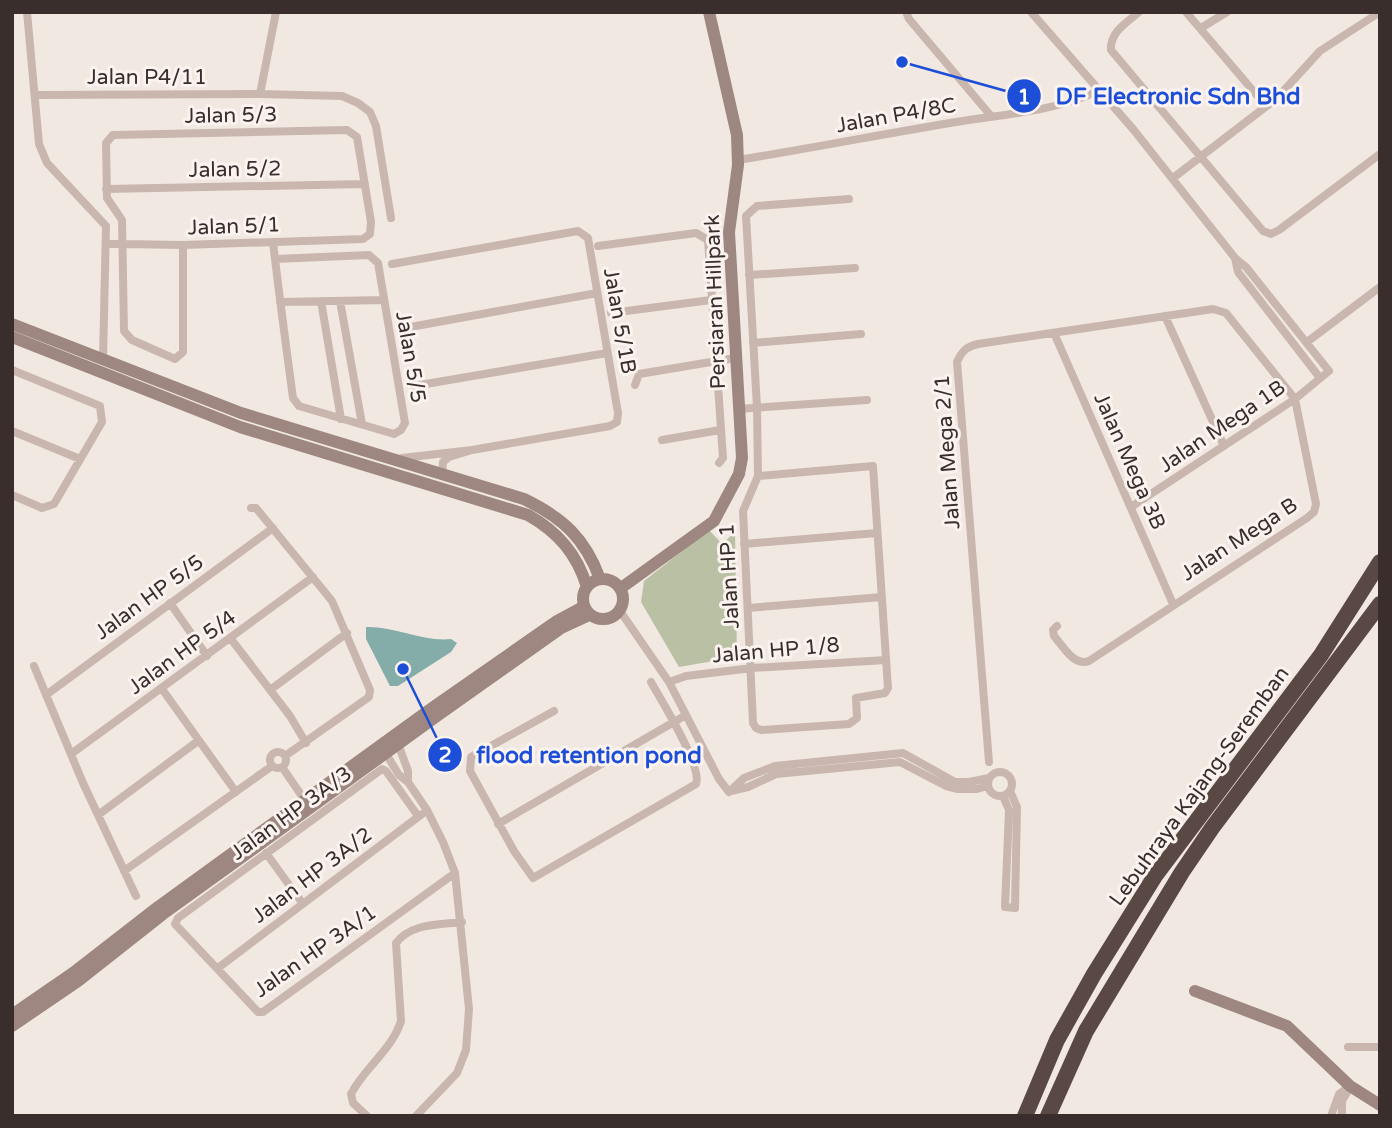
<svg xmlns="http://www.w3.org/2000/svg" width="1392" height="1128" viewBox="0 0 1392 1128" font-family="'Varela Round',sans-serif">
<rect width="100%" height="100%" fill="#f2e8e2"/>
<path fill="#bac0a3" d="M709,530L722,544L735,532L737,657L679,667L641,602L644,581Z"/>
<path fill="#84ada9" d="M366,627C395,626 423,642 451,639L457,643L451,652L398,686H390L366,639Z"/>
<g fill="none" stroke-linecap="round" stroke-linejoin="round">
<path stroke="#c9b7af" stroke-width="8" d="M27,12L39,144L47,163L106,226L103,360
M906,12L909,19L991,116
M1031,12L1133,129L1235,258L1246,267L1329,371L1295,399L1131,507
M1139,12C1126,23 1110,32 1111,50L1263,231L1271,234L1279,230L1380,154
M1186,12L1266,106
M1201,28L1227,12
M260,94L276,12
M35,95L260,94L342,96L358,103L370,112L376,126L391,218
M738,160C811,148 884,134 956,122C1005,114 1053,112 1098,91
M1173,178L1277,98L1320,51L1380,12
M106,189L365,184
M273,242C279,294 286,346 293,398L299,406L394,434L401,430L405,423L378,263L369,255L275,259
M106,244H121L183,245L363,239L370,234L371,222L357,137L347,130L113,135L106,143L107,198L122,220L124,331L132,340L175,359L183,352V245
M598,246L696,233L708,240L723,458L719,463
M1235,258L1238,272L1320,378
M392,264L578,231L588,238L618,413L617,422L610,426L472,450
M749,275L855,268
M321,301L341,419
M340,301L362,424
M280,302L384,300
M611,313L711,300
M1165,316L1224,446
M405,328L597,293
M1054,333L1173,604
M1307,342L1380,287
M753,343L861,334
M12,370L100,406L102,422L54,504L42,508L12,495
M635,385L639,374L735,358
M414,386L607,353
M738,409L867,400
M12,431L80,459
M662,440L720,430
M402,458L472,450L449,457L443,462L442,475
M758,476L873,466L888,688L885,693L856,698L857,718L849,724L761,730L756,728L753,723L743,511L758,476L757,407L746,216L757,206L849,199
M251,508H256L332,601L370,690L369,697L285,756
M744,544L877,533
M170,603L207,656
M748,608L882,597
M620,611L669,682L719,779L729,792
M231,639L290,716L306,743
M34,666L83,783L136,896
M669,682L686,676L752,668L886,660
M162,689L236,792
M270,690L347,633
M46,695L273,528
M554,711L471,757L470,771L514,851L533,878L696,784C703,767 661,700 651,682
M397,741L408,771V782
M383,749L399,775L408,782L427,810L443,842L455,873L469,1009L466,1050L457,1073L416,1116
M270 760a8 8 0 1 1 16 0a8 8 0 1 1-16 0Z
M71,754L313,577
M989,762L957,362C962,351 966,347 978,344L1213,309L1226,313L1295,399L1316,504L1314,512L1307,518L1089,661C1074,667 1063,646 1054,636L1053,630L1057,626
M282,767L306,802
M988 784a12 12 0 1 1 24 0a12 12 0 1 1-24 0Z
M731,791L748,787L776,774L900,762L946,786L958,789H977L988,786
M729,792L744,778L775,766L903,753L955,782H969L989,778
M1003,796L1009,810L1005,907L1015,908L1017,807L1010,791
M98,815L198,741
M418,816L386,771L382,769L178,918L175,924L258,1012H263L455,873
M498,824L686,715
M266,853L303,904
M124,871L272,766
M218,968L422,814
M1348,1047H1380
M367,1116L353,1103L351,1094C364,1068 392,1050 401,1021L396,943C411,923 439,925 462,922
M1331,1116L1339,1094L1350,1086
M1342,1116V1101L1349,1089"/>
<path stroke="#9d8780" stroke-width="12" d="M12,324L241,413L524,499C563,518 585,538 600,579
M12,337L240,427L528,515C558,532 577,554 587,587
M583 599a20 20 0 1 1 40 0a20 20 0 1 1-40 0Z
M621,588L714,521L739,474L742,458L729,232L738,165L737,135L709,12
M1195,991L1287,1026L1350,1086L1380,1105
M12,1015L73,973L158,907L432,708L557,621L583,607
M12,1026L78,981L163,914L437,716L561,628L589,615"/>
<path stroke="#594844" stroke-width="16" d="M1025,1116L1057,1040L1094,974L1155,876L1321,655L1380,562
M1048,1116L1086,1031L1182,872L1212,828L1380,604"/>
</g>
<g text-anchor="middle" stroke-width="6" stroke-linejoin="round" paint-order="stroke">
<g font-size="21" fill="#392e2c" stroke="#faf3ef">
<text x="147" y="84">Jalan P4/11</text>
<text transform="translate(231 115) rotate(-1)" y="7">Jalan 5/3</text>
<text transform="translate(896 115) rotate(-10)" y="7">Jalan P4/8C</text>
<text transform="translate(235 169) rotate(-1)" y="7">Jalan 5/2</text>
<text transform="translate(234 226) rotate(-2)" y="7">Jalan 5/1</text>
<text transform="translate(715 302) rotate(-92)" y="7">Persiaran Hillpark</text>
<text transform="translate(620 321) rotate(80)" y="7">Jalan 5/1B</text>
<text transform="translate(411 357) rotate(80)" y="7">Jalan 5/5</text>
<text transform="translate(1222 426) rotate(-34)" y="7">Jalan Mega 1B</text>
<text transform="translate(947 452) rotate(-94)" y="7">Jalan Mega 2/1</text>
<text transform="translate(1130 461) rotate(66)" y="7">Jalan Mega 3B</text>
<text transform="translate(1239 539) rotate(-33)" y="7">Jalan Mega B</text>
<text transform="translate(729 576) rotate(-93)" y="7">Jalan HP 1</text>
<text transform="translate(149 597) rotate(-36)" y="7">Jalan HP 5/5</text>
<text transform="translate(776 650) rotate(-5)" y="7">Jalan HP 1/8</text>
<text transform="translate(182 652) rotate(-36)" y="7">Jalan HP 5/4</text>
<text transform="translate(1199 786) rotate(-54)" y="7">Lebuhraya Kajang-Seremban</text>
<text transform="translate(291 813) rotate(-36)" y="7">Jalan HP 3A/3</text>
<text transform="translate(312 875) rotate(-37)" y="7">Jalan HP 3A/2</text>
<text transform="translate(315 951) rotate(-35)" y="7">Jalan HP 3A/1</text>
</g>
</g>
<path fill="none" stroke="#1d4ed8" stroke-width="2.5" d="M902 62L1024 96M403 669L445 755"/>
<g fill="#1d4ed8" stroke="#faf3ef" stroke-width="2.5">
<circle cx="902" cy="62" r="7"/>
<circle cx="403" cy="669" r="7"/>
<circle cx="1024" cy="96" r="18"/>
<circle cx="445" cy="755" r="18"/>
</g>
<g font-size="21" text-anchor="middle" font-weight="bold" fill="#fff">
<text x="1024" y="104">1</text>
<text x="445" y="762">2</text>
</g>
<g font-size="23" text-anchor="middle" font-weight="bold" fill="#1d4ed8" stroke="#faf3ef" stroke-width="6" stroke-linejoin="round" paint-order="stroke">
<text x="1178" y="104">DF Electronic Sdn Bhd</text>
<text x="589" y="763">flood retention pond</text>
</g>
<rect width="1392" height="1128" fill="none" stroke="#392e2c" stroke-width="28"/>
</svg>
